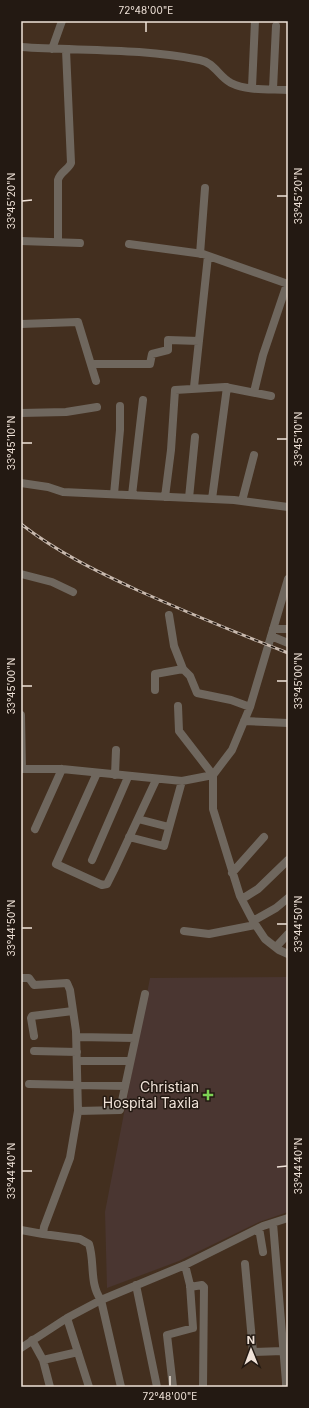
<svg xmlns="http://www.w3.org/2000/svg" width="309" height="1408" viewBox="0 0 309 1408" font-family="Inter,sans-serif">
<rect width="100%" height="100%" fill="#432f1f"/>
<path fill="#4a3631" d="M288,977V1212L259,1222L179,1261L107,1288L105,1212L150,978Z"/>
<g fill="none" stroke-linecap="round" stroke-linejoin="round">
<path stroke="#6f675e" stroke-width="8" d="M21,47C80,51 141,48 200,60C215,63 218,76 231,83C247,91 270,89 288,90
M52,49L62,21
M252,87L255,21
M273,89L276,26
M58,240V180C60,172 68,170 71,163L66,50
M21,241L80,243
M129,244L203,254L288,284
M200,254L205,188
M21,324L78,322L96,381
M92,364H150L152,354L168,350V340L199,341
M194,387L208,256
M254,392L263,355L287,284
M21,413L66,412L97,407
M21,483L48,487L63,492L234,500L288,507
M114,494L120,430V406
M132,495L143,400
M165,497L171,450L175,390L225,387L271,396
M189,498L195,437
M212,499L227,387
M242,501L254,455
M21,574L52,582L73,592
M169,615L174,646L183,669L190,676L197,693L231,700L250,707
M273,629H288
M271,636L288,643
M155,690V674L183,669
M178,706L179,731L213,775V809L240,896L253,921L265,939L279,950L288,954
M21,715L22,769
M244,721L288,723
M21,769H62L182,781L213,775L232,750L250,707L288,579
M97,773L56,864L102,885L107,884L114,870L156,780
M115,775L116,750
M138,819L169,827
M35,829L62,769
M129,837L164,846L182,781
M92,860L128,777
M232,873L264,837
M242,899L258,889L288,860
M253,921L276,908L288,898
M184,931L209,934L255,925
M276,947L288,934
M21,978H29L34,985L67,983L70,990L76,1031L78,1111L70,1158L44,1227L43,1234L80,1239L89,1244C95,1262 89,1283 101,1300L121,1387
M34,1036L31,1018L32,1016L73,1011
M77,1037L135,1038
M34,1051L77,1052
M77,1061H130
M29,1084L125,1086
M78,1111L120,1110L145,994
M273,1223L286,1382V1385H288
M259,1228L263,1252
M21,1230L43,1234
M245,1264L253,1352L283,1351
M136,1285L157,1387
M190,1287L202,1285L204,1287L203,1387
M67,1318L89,1387
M32,1340L43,1360L50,1387
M21,1348L67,1318L101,1300L185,1265L263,1226L288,1218
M43,1360L78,1352
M173,1387L167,1335L193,1328L190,1285L185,1265"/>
<defs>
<path id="rail" d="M21,524C57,552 96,571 137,590C186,612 237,633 288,653"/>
</defs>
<use href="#rail" stroke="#c8b9ae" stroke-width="3"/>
<use href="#rail" stroke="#231912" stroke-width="1.5" stroke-dasharray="4.5" stroke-linecap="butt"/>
</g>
<path fill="none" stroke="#f0e3d9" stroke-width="1.5" d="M146,22V32M277,196H287M22,201L32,200M277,439H287M22,443H32M277,681H287M22,686H32M277,924H287M22,928H32M277,1167L287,1166M22,1171H32M170,1376V1386"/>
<path fill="#7dd154" stroke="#231912" stroke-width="1.5" d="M206 1089h4v4h4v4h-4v4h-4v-4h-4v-4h4z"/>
<g text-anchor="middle" stroke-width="3" stroke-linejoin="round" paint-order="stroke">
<g font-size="14" fill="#f0e3d9" stroke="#231912" text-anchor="end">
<text x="199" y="1092">Christian<tspan x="199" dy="16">Hospital Taxila</tspan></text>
</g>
</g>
<rect width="309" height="1408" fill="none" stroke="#231912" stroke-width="44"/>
<g transform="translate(251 1350) rotate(359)" stroke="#231912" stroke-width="3" paint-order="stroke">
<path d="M0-3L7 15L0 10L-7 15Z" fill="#f0e3d9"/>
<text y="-6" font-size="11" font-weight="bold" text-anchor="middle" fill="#f0e3d9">N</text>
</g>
<rect x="22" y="22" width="265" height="1364" fill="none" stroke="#f0e3d9" stroke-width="1.5"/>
<g font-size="10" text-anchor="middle" fill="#f0e3d9">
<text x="146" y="14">72°48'00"E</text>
<text transform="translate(298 196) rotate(-90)" y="4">33°45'20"N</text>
<text transform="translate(11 201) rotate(-90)" y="4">33°45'20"N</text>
<text transform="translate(298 439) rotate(-90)" y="4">33°45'10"N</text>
<text transform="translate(11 443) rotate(-90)" y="4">33°45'10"N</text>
<text transform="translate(298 681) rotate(-90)" y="4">33°45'00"N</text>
<text transform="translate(11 686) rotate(-90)" y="4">33°45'00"N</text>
<text transform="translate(298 924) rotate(-90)" y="4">33°44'50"N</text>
<text transform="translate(11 928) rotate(-90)" y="4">33°44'50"N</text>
<text transform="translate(298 1166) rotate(-90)" y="4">33°44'40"N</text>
<text transform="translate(11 1171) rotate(-90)" y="4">33°44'40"N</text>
<text x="170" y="1400">72°48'00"E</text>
</g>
</svg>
